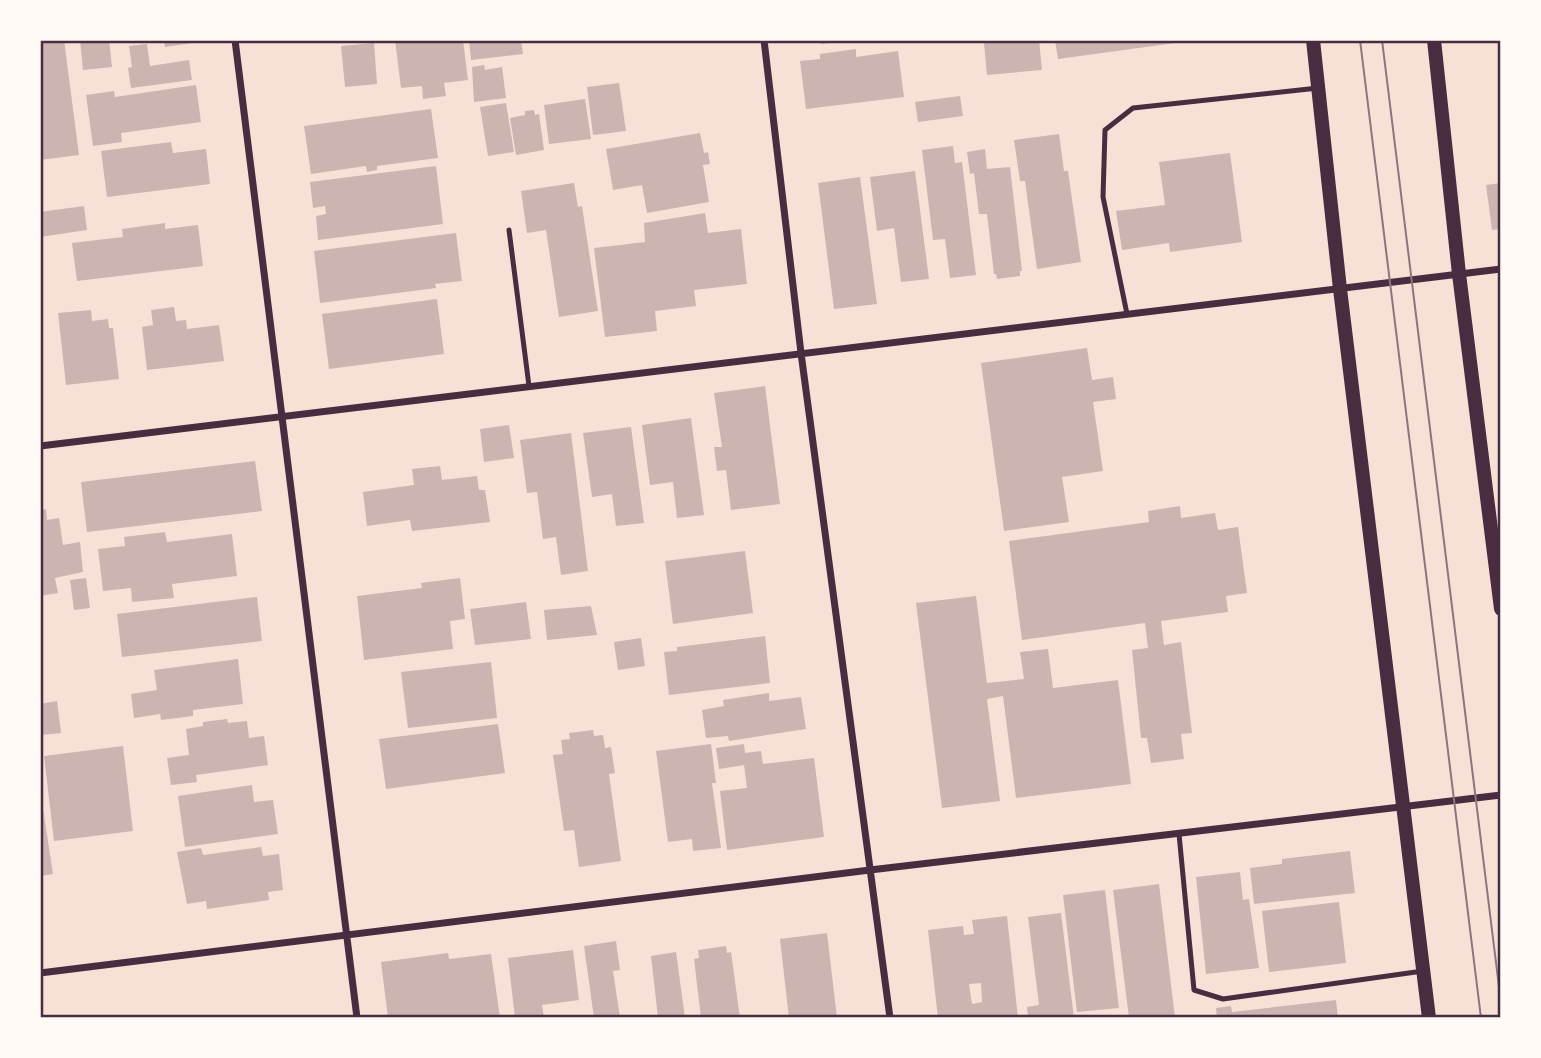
<svg xmlns="http://www.w3.org/2000/svg" width="1541" height="1058" viewBox="0 0 1541 1058" font-family="'Varela Round',sans-serif">
<rect width="100%" height="100%" fill="#f7e1d7"/>
<path fill="#ccb4b1" fill-rule="evenodd" d="M40,40H64L79,155L40,160Z
M80,40H109L112,67L83,70Z
M164,40H199V42L165,47Z
M395,40H463L468,80L444,83L446,96L423,99L422,86L401,88Z
M469,40H521L523,54L471,60Z
M821,40H839V42L821,44Z
M1009,40H1039L1042,70L987,75L984,43Z
M1055,40H1175V43L1058,59Z
M374,43L377,84L345,87L341,46Z
M147,44L150,66L189,60L192,80L131,88L128,68L132,67L129,46Z
M856,49V57L898,51L904,97L806,109L800,61L820,59V54Z
M484,65L485,70L502,67L506,98L474,102L472,67Z
M619,83L626,131L593,135L587,87Z
M196,85L201,122L121,133L122,142L93,146L86,95L114,91L115,97Z
M960,96L963,116L918,122L915,102Z
M585,99L591,139L549,144L544,105Z
M506,103L514,152L488,156L480,107Z
M431,109L438,158L377,166V170L367,172L366,166L311,174L304,126Z
M534,110L535,115L539,114L544,150L516,155L510,118L525,115V111Z
M700,133L704,153L708,152L710,164L703,165L709,202L647,213L642,185L613,190L606,149Z
M1059,134L1064,171H1068L1081,262L1037,269L1025,181H1020L1014,140Z
M171,142L173,153L206,149L210,184L107,197L101,151Z
M953,146L955,163L962,162L976,275L950,278L945,239L933,240L922,150Z
M985,149L987,169L1010,167L1022,271H1020V276L997,279L996,274H994L987,214H979L974,173L970,174L967,152Z
M1230,153L1242,242L1170,252L1169,243L1122,250L1116,211L1165,205L1159,162Z
M436,166L443,224L318,240L316,216L326,214L325,206L313,208L310,182Z
M915,171L929,279L901,282L894,228L877,231L870,177Z
M860,177L877,304L834,309L818,183Z
M574,183L578,207L582,206L598,311L559,317L546,230L527,233L521,191Z
M1501,183V229L1492,230L1486,185Z
M84,206L87,230L40,237V212Z
M705,213L708,233L741,229L747,284L694,290L696,306L655,311L657,331L605,337L594,248L645,242L644,223Z
M165,223V229L198,225L203,266L77,281L72,243L123,237L122,229Z
M456,233L462,281L435,284L436,288L320,303L314,251Z
M437,299L444,354L329,369L322,314Z
M174,307L176,321L186,320L187,329L219,325L224,361L147,370L142,327L153,325L151,310Z
M91,310L92,321L108,319L109,328H113L119,379L66,385L58,313Z
M1087,348L1092,380L1113,377L1116,399L1093,402L1103,471L1062,477L1069,522L1004,531L981,363Z
M765,386L780,504L731,510L726,470L717,471L714,447H722L714,393Z
M691,418L704,515L677,518L673,482L650,485L642,425Z
M509,425L514,458L484,462L480,429Z
M631,427L644,523L616,526L612,494L592,497L583,433Z
M571,433L588,571L561,575L556,537L543,539L537,492L527,493L520,440Z
M255,461L262,511L87,532L81,482Z
M440,466L442,480L477,476L479,490H485L490,522L412,531L410,520L367,526L363,492L414,485L412,469Z
M1180,506L1181,518L1215,513L1218,530L1238,527L1247,593L1226,596L1228,612L1161,621L1164,645L1181,642L1192,733L1181,734L1184,759L1151,763L1147,738H1141L1132,650L1148,648L1145,623L1022,640L1009,541L1149,522L1148,511Z
M46,509L47,520L59,518L63,545L80,542L83,572L55,578L58,593L40,596V510Z
M165,532L167,542L232,534L237,576L172,584L174,598L132,602L131,588L103,591L98,549L125,546L124,537Z
M745,551L753,613L673,624L665,561Z
M86,578L90,608L74,610L70,580Z
M460,578L465,619L450,621L453,649L364,660L357,596L422,588L421,583Z
M976,596L987,683L1024,679L1020,652L1048,649L1053,688L1118,680L1131,784L1016,798L1003,696L987,699L1000,801L942,808L916,603Z
M257,597L262,641L122,657L117,614Z
M526,602L531,639L475,645L470,609Z
M591,606L597,635L547,640L544,610Z
M765,636L770,683L669,695L664,652L677,651V647Z
M641,638L645,666L618,670L614,642Z
M238,659L243,704L193,710V716L161,720L160,714L134,718L131,694L157,690L154,670Z
M491,662L497,718L408,728L401,672Z
M769,693V701L801,697L806,729L729,741L728,736L706,738L702,710L724,706L723,700Z
M57,701L61,733L41,735L40,704Z
M227,719L228,723L247,721L249,738L264,736L268,765L196,775L197,782L171,785L167,758L189,755L186,729L203,726V722Z
M498,724L505,773L386,789L379,739Z
M593,730L594,736L603,735L605,748L611,747L615,773L609,774L621,861L579,867L574,830L564,831L553,755L563,754L561,740L570,739L569,733Z
M711,744L716,783H712L721,848L693,851L692,839L668,842L656,751Z
M744,744L745,753L761,751L763,764L814,758L824,837L727,850L720,791L747,788L744,765L719,769L716,748Z
M123,746L133,831L54,841L44,756Z
M252,785L254,802L273,800L278,834L185,847L178,796Z
M40,789L53,874L40,876Z
M261,847L263,856L279,854L283,890L268,892L269,900L207,909L206,901L187,904L177,852L201,848L203,855Z
M1350,851L1355,893L1254,904L1250,868L1282,864V859Z
M1240,872L1243,900L1249,899L1259,968L1206,974L1196,877Z
M1159,884L1175,1018H1129L1113,890Z
M1105,890L1119,1008L1077,1012L1063,895Z
M1339,902L1346,963L1269,972L1262,911Z
M1061,913L1074,1018H1028L1027,1007L1039,1005L1028,917Z
M1007,916L1018,1018H938L928,930L963,926L964,935L974,934L972,920ZM981,983L982,1002L972,1004L969,984Z
M827,933L837,1018H789L780,939Z
M616,941L620,970L613,971L620,1018H594L584,946Z
M726,946L727,953L731,952L740,1018H701L694,959L699,958L698,950Z
M573,950L579,1000L542,1005L544,1018H515L508,958Z
M676,952L685,1018H658L651,956Z
M448,953L449,959L491,954L500,1018H388L381,962Z
M1336,1000L1338,1018H1217L1216,1008L1231,1006L1232,1012Z"/>
<g fill="none" stroke-linecap="round" stroke-linejoin="round">
<path stroke="#4a2c40" stroke-width="5" d="M509,230L529,386
M1127,314L1103,197L1105,130L1133,108L1318,88
M1179,834L1194,990L1223,999L1423,971"/>
<path stroke="#4a2c40" stroke-width="7" d="M235,40L357,1018
M764,40L801,353L890,1018
M40,446L1501,269
M40,973L870,870L1501,795"/>
<path stroke="#4a2c40" stroke-width="14" d="M1313,40L1340,289L1429,1018
M1434,40L1459,274L1501,609"/>
<path stroke="#8f747c" stroke-width="2" d="M1360,40L1481,1018
M1382,40L1501,1003"/>
</g>
<rect width="1541" height="1058" fill="none" stroke="#fffaf5" stroke-width="84"/>
<rect x="42" y="42" width="1457" height="974" fill="none" stroke="#4a2c40" stroke-width="2.5"/>
</svg>
